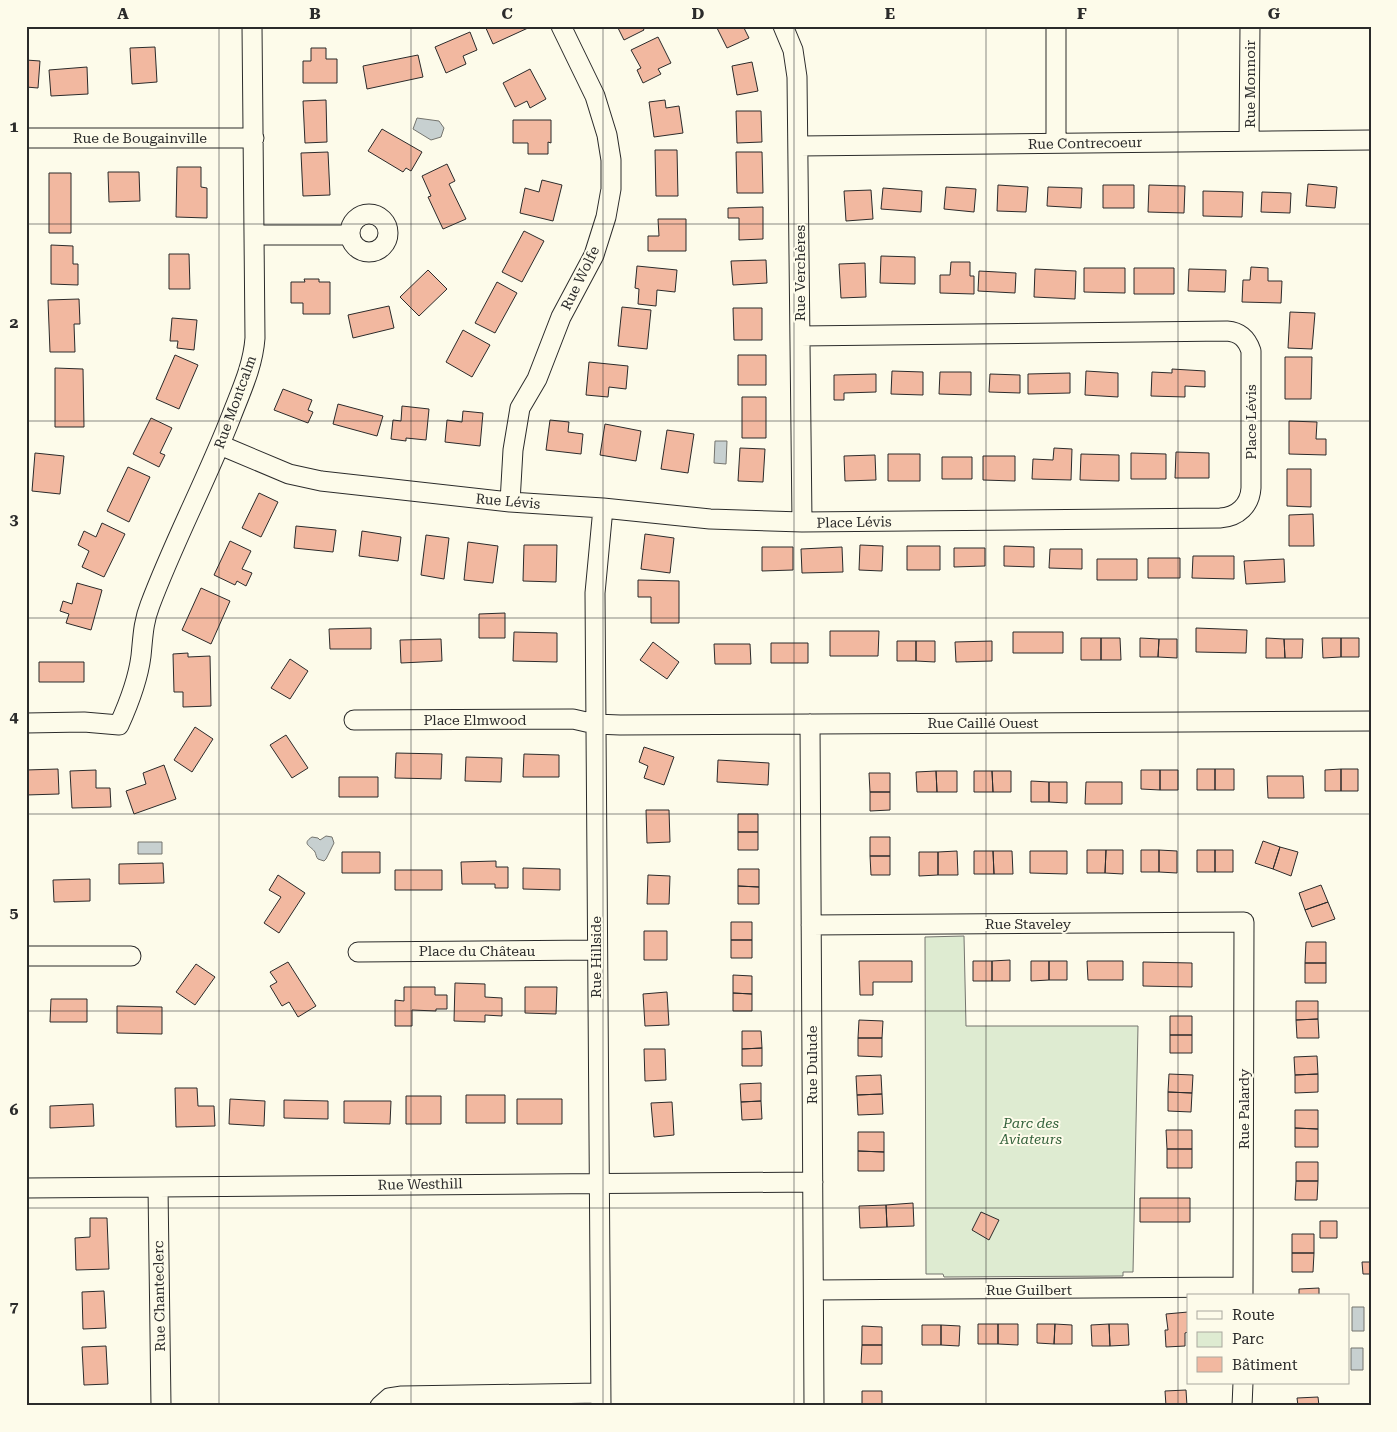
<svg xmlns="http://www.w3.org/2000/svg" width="1397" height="1432" viewBox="0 0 1397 1432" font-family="'Roboto Serif',serif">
<rect width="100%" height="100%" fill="#fdfbea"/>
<path fill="#deebd1" stroke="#74746e" d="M964,936L966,1026H1138L1133,1272H1123V1276L944,1277L943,1274H926L925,937Z"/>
<path fill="#c7d0d0" stroke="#74746e" d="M417,118L439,121L444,128L441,137L431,140L413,129Z
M715,441H727L726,464L714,463Z
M326,836L332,837L334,843L326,859L324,861L318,859C316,857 316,854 315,852C311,846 301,844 312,837L318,838L320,840Z
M138,842H162V854H138Z
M1352,1307H1364V1331H1352Z
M1351,1348H1363V1370H1351Z"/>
<path fill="#f2b8a0" stroke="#2b2b2b" d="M485,26H527L528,28L493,44Z
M617,26H642L644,30L624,40Z
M716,26H743L749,38L727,48Z
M470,32L477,50L463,56L466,64L446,73L435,47Z
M658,37L671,63L658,69L661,74L643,83L637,70L641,68L631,50Z
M155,47L157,82L132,84L130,48Z
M311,48H326V59H337V83H303V61H311Z
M418,55L423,77L367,89L363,66Z
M26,60L40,61L38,88L26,87Z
M752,62L758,91L737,95L732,66Z
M87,67L88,94L51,96L49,70Z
M530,69L546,99L530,108L527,101L515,107L503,83Z
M326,100L327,142L305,143L303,101Z
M665,100L666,108L679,106L683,133L654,137L649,102Z
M736,111H761L762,142L737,143Z
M513,120H551V143L548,142V154H528V143H513Z
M382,129L422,152L411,171L406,168L403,172L368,151Z
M655,150H677L678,196H656Z
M328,152L330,195L303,196L301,153Z
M736,152H762L763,193H737Z
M447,164L455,181L449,184L466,219L443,229L428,197L431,196L422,176Z
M177,167H201V187L207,188V218L176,217Z
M108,172H139L140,201L109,202Z
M49,173H71V233H49Z
M542,180L562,185L553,221L520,213L525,188L539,192Z
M1308,184L1337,187L1335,208L1306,206Z
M998,185L1028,187L1026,212L997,211Z
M1103,185H1134V208H1103Z
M1149,185L1185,186L1184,213L1148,212Z
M946,187L976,189L974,212L944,209Z
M1048,187L1082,188L1081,208L1047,206Z
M883,188L922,191L921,212L881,209Z
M871,190L873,219L846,221L844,191Z
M1203,191L1243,192L1242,217L1203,216Z
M1262,192L1291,193L1290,213L1261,212Z
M763,207V239L739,240V218H728V208Z
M658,219H686V251H648V236H659Z
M524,231L544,241L522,282L502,272Z
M51,245L73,246V264H78V285L51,284Z
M169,254H189L190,289H169Z
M881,256L915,257V284L880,283Z
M766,260L767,283L733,285L731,261Z
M951,262H970V276H974V294L940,293V275H950Z
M865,263L866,297L841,298L839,264Z
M637,266L677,270L675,292L657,290L656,306L638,304L639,289L635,288Z
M1251,267L1268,268V281H1282L1281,303L1242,302L1243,280H1250Z
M1084,268H1125V293L1084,292Z
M1134,268H1174V294H1134Z
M1035,269L1076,271L1075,299L1034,297Z
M1189,269L1226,270L1225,292L1188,291Z
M428,270L447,289L419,316L400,297Z
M979,271L1016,273L1015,293L978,291Z
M304,279H319V282H330V314H303V303H291V282H305Z
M497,282L517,293L495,333L475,323Z
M79,299L80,324H74L75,352H50L48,300Z
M389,306L394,328L353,338L348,315Z
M622,307L651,310L647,349L618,346Z
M733,308H762V340H734Z
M1290,312L1315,313L1312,349L1288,348Z
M172,318L197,320L194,350L177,348L178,341H170Z
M463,330L490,345L472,377L446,362Z
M175,355L198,365L179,409L156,399Z
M738,355H766V385H738Z
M1285,357H1312L1311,399H1285Z
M589,362L628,366L626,389L609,387L608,397L586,395Z
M55,368L83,369L84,427H55Z
M1172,369L1205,371V387L1185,386V397L1151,396L1152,372L1172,373Z
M892,371L923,372V395L891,394Z
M1086,371L1118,373V397L1085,395Z
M940,372H971V395L939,394Z
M1070,373V393L1028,394V374Z
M876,374V392L844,393V400H834V375Z
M990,374L1020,375V393L989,392Z
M283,389L312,400L308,410L313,412L308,423L274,410Z
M742,397H766V438H742Z
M338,404L383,416L377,436L333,424Z
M402,406L429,409L426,440L406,438V441L391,439L393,420L401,421Z
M463,411L483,413L480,446L445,442L447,420L462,422Z
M151,418L172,428L160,453L165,455L159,467L133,454Z
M550,420L569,422L568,432L583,434L581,454L546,450Z
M1289,421L1317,422L1316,439H1326V455L1289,454Z
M605,424L641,431L636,461L600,455Z
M667,430L694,434L688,473L661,469Z
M740,448L765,449L763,482L738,481Z
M1054,448L1072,449L1071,480L1032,479L1033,459L1053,460Z
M1176,452L1209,453V478H1175Z
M35,453L64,456L60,494L32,491Z
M1131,453L1166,454V479H1131Z
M888,454H920V481H888Z
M1081,454L1119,455V481L1080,480Z
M875,455L876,480L845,481L844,456Z
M983,456H1015V481L983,480Z
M942,457H972V479H942Z
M128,467L150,477L129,522L107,511Z
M1287,469H1311V507L1287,506Z
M259,493L278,502L261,537L242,528Z
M1313,514L1314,546H1289V515Z
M102,523L125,534L104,577L82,567L89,551L78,545L84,531L96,537Z
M296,526L336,530L333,552L294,548Z
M362,531L401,537L398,561L359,556Z
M645,534L674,538L670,573L641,569Z
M426,535L449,538L444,579L421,575Z
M230,541L251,551L242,569L252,573L246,586L237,581L235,585L214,575Z
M468,542L498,546L493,583L464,580Z
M524,545H557L556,582L523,581Z
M860,545L883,546L882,571L859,570Z
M907,546H940V570H907Z
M1004,546L1034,547V567L1004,566Z
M762,547H793V570L762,571Z
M842,547L843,572L802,573L801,549Z
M954,548H985V566L954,567Z
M1050,549H1082V569L1049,568Z
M1193,556H1234V579L1192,578Z
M1148,558H1180V578H1148Z
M1097,559H1137V580H1097Z
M1284,559L1285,582L1246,584L1244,561Z
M638,580L679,581V623H651V597H638Z
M77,583L102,590L91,630L66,623L69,614L60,611L63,601L72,604Z
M201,588L230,601L211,644L182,630Z
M505,613V638H479V614Z
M371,628V649H330L329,629Z
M1196,628L1247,630L1246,653L1196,652Z
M830,631H879L878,656H830Z
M514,632L557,633V662L513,661Z
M1013,632H1063V653H1013Z
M1081,638H1101V660H1081Z
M1101,638H1120L1121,660H1101Z
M1140,638L1159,639L1158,657H1140Z
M1266,638L1284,639L1285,658H1266Z
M1322,638H1341V657L1323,658Z
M1341,638H1359V657H1341Z
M441,639L442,661L401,663L400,640Z
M1159,639H1177V658L1158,657Z
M1284,639H1303L1302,658H1285Z
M897,641H916V661H897Z
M916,641H935V662L916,661Z
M992,641V661L956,662L955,642Z
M653,642L679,662L667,679L640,660Z
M771,643H808V663H771Z
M714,644H750L751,664H715Z
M188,653V657L210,656L211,706L183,707V692H174L173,654Z
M290,659L308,671L290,699L271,688Z
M39,662H84V682H39Z
M195,727L213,739L192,772L174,760Z
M286,735L308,768L292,778L270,745Z
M644,747L674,757L664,785L644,778L648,766L639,762Z
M396,753L442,754L441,779L395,778Z
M524,754L559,755V777H523Z
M466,757L502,758L501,782L465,781Z
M718,760L769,763L768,785L717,782Z
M164,765L176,799L134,814L126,791L146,784L143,773Z
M58,769L59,794L26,795V770Z
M1197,769H1215V790H1197Z
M1215,769H1234V790H1215Z
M1341,769V791H1325V770Z
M1341,769H1358V791H1341Z
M96,770V788H110L111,807L72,808L70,771Z
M1141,770H1160V790L1141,789Z
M1160,770H1178V790H1160Z
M936,771H957V792H937Z
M936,771L937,792H917L916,772Z
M974,771H992L993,792H974Z
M992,771H1011V792H993Z
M869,773H890V792H870Z
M1267,776H1303L1304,798H1268Z
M339,777H378V797H339Z
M1031,781L1049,782V802H1031Z
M1049,782H1067V803L1049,802Z
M1086,782H1122V804H1085Z
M870,792H890V810L870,811Z
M646,810H669L670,842L647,843Z
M738,814H758V832H738Z
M738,832H758V850H738Z
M870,837H890V856H870Z
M1263,841L1280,847L1273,869L1255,863Z
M1280,847L1298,852L1291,876L1273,869Z
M1087,850H1106L1105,873H1087Z
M1106,850H1123V874L1105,873Z
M1141,850H1159V872H1141Z
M1159,850L1177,851V873L1159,872Z
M1197,850H1215V872H1197Z
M1215,850H1233V872H1215Z
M957,851L958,875H938V852Z
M974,851H993L994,874H974Z
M993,851H1012L1013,874H994Z
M1030,851H1067V874L1030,873Z
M342,852H380V873H342Z
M919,852H938V875L919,876Z
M870,856H890V875H871Z
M496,861V867H508V888H495V884H462L461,862Z
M163,863L164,883L119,884V864Z
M523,868L560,869V890L523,889Z
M738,869H759V887L738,886Z
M395,870H442V890H395Z
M278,875L305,893L279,933L264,923L281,897L269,890Z
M648,875L670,876L669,904H647Z
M90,879V901L54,902L53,880Z
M1321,885L1328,902L1305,910L1299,893Z
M738,886L759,887V904H738Z
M1328,902L1335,919L1312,927L1305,910Z
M731,922H752V940H731Z
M644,931H667V960H644Z
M731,940H752V958H731Z
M1306,942H1326V963H1305Z
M1010,960V981H992V961Z
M859,961H912V982H873V995H860Z
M973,961H992V981H973Z
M1031,961H1049V980L1031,981Z
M1049,961H1067V980H1049Z
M1087,961H1123V980H1088Z
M288,962L316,1006L298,1017L289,1002L282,1006L270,986L277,982L270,972Z
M1143,962L1192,963V987L1143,986Z
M1305,963H1326V983H1305Z
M196,964L215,977L195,1005L176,992Z
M733,975L752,976V994L733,993Z
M455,983L485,984V997L502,998V1016L485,1015V1022L454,1021Z
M404,987H435V995H447V1009H436V1011L412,1010V1026H395V1000L404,1001Z
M525,987H557L556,1014L525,1013Z
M667,992L669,1025L645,1026L643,994Z
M733,993L752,994V1011H733Z
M51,999H87V1022H50Z
M1296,1001H1318V1019L1296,1020Z
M117,1006L162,1007V1034L117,1033Z
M1170,1016H1192V1035H1170Z
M1318,1019L1319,1038H1297L1296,1020Z
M859,1020L883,1021L882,1038H858Z
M742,1031H761L762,1048L742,1049Z
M1170,1035H1192V1053H1170Z
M858,1038H882V1057L858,1056Z
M762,1048V1066H742V1049Z
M644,1049H665L666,1080L645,1081Z
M1317,1056L1318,1074L1295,1075L1294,1057Z
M1169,1074L1193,1075L1192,1093L1168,1092Z
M1318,1074V1092L1295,1093V1075Z
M881,1075L882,1094L857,1095L856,1076Z
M761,1083V1101L741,1102L740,1084Z
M175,1088H197L198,1106H214L215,1126L176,1127Z
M1168,1092L1192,1093L1191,1112L1168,1111Z
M882,1094L883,1114L858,1115L857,1095Z
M466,1095H505V1123H466Z
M406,1096H441V1124H406Z
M230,1099L265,1101L264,1126L229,1124Z
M517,1099H562V1124H517Z
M284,1100L328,1101V1119L284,1118Z
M344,1101H391L390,1124L344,1123Z
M761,1101L762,1119L742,1120L741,1102Z
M672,1102L674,1135L654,1137L651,1103Z
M93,1104L94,1126L50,1128V1106Z
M1295,1110H1318V1129L1295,1128Z
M1295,1128L1318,1129V1147H1295Z
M1166,1130H1192V1149H1167Z
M858,1132H884V1152L858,1151Z
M1167,1149H1192V1168H1167Z
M858,1151L884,1152V1171H858Z
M1296,1162H1318V1181H1296Z
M1296,1181H1318L1317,1200H1295Z
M1140,1198H1190V1222H1140Z
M913,1203L914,1226L887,1227L886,1205Z
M886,1205L887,1227L860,1228L859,1206Z
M981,1212L999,1220L989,1240L972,1230Z
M90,1218H107L109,1269L76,1270L75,1238L90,1237Z
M1320,1221H1337V1238H1320Z
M1292,1234H1314V1253H1292Z
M1292,1253H1314L1313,1272H1292Z
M1362,1262H1371V1274H1363Z
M1319,1288V1296H1299V1289Z
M104,1291L106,1328L83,1329L82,1292Z
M1188,1312V1332L1185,1333V1346L1166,1347L1165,1330H1168L1166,1314Z
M978,1324H998V1344H978Z
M998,1324H1018V1345L998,1344Z
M1037,1324H1055L1054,1344L1037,1343Z
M1055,1324L1072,1325V1344H1054Z
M1109,1324H1128L1129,1345L1110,1346Z
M1109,1324L1110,1346H1092L1091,1325Z
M922,1325H941V1345H922Z
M941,1325L960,1326L959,1346L941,1345Z
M862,1326L882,1327V1345H862Z
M862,1345H882V1364H861Z
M106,1346L108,1384L84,1385L82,1347Z
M1186,1390L1187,1406H1166L1165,1391Z
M862,1391H882V1406H862Z
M1318,1397L1319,1406H1298L1297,1398Z"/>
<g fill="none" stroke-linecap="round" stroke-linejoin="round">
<defs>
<path id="minor" d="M783,26L793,50L797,77L802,522
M26,138H254
M1249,141L1250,26
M1056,143V26
M799,146L1371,140
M350 233a19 19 0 1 1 38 0a19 19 0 1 1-38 0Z
M254,235H350
M220,445L289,474L321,481L510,502L603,508L710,519L802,522L1220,518C1238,517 1250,505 1251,488V351C1247,339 1240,332 1227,331L800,336
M510,502L513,450L520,408L537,379L561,317L594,255L606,217L611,189V160L607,135L595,96L561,26
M354,720L573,719L595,724L620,725L1371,721
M26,723L84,722L119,725C129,703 138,680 141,656C143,637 143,623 150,605C174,541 206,481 231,417C241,391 253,366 255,338L252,26
M810,724L814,1406
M811,925L1244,922L1243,1296
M358,952L596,950
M26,956H131
M158,1187L161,1406
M26,1188L813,1182
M815,1290L1243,1287
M380,1406L389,1398L402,1396L600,1393
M601,1406L595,593L603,508
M1242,1406L1243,1383"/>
</defs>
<use href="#minor" stroke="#2b2b2b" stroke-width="21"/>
<use href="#minor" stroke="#fdfbea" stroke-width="19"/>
</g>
<path fill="none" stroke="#2b2b2b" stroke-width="1" stroke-opacity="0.55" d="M219,26V1406M411,26V1406M603,26V1406M794,26V1406M986,26V1406M1178,26V1406M26,224H1371M26,421H1371M26,618H1371M26,814H1371M26,1011H1371M26,1208H1371"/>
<g text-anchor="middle" stroke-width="4" stroke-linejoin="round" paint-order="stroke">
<g font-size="14" fill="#2b2b2b" stroke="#fdfbea">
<text transform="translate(1250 84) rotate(-90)" y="5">Rue Monnoir</text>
<text x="140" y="143">Rue de Bougainville</text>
<text transform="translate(1085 143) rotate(-1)" y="5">Rue Contrecoeur</text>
<text transform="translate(800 273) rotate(-90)" y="5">Rue Verchères</text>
<text transform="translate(580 278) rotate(-64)" y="5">Rue Wolfe</text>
<text transform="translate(235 402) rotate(-70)" y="5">Rue Montcalm</text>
<text transform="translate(1251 422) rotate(-90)" y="5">Place Lévis</text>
<text transform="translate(508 501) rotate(5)" y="5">Rue Lévis</text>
<text transform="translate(854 522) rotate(-1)" y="5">Place Lévis</text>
<text x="475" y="725">Place Elmwood</text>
<text x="983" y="728">Rue Caillé Ouest</text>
<text x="1028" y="929">Rue Staveley</text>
<text x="477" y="956">Place du Château</text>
<text transform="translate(596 957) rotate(-90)" y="5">Rue Hillside</text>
<text transform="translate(812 1065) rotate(-90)" y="5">Rue Dulude</text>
<text transform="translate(1244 1109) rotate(-90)" y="5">Rue Palardy</text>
<text transform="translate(420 1184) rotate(-1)" y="5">Rue Westhill</text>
<text x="1029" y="1295">Rue Guilbert</text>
<text transform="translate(159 1296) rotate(-91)" y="5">Rue Chanteclerc</text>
</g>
<g font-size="14" font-style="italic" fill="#34623c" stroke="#fdfbea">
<text x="1031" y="1128">Parc des<tspan x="1031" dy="16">Aviateurs</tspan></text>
</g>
</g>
<rect width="1397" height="1432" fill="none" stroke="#fdfbea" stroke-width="55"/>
<rect x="1187" y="1294" width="162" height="90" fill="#fdfbea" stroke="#a9a89e"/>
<rect x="1197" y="1311" width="25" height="8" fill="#fdfbea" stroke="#a9a89e"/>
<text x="1232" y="1320" font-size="15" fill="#2b2b2b">Route</text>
<rect x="1197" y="1332" width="25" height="15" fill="#deebd1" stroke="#a9a89e"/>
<text x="1232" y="1344" font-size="15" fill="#2b2b2b">Parc</text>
<rect x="1197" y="1357" width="25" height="15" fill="#f2b8a0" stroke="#a9a89e"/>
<text x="1232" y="1370" font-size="15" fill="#2b2b2b">Bâtiment</text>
<rect x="28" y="28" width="1342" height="1376" fill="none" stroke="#2b2b2b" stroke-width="2"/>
<g font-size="16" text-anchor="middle" font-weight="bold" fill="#2b2b2b">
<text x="123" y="19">A</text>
<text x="315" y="19">B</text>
<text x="507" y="19">C</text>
<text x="698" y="19">D</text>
<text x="890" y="19">E</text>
<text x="1082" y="19">F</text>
<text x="1274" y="19">G</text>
<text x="14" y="132">1</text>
<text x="14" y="328">2</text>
<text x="14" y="525">3</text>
<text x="14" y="722">4</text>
<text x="14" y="918">5</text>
<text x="14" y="1115">6</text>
<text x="14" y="1312">7</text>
</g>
</svg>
